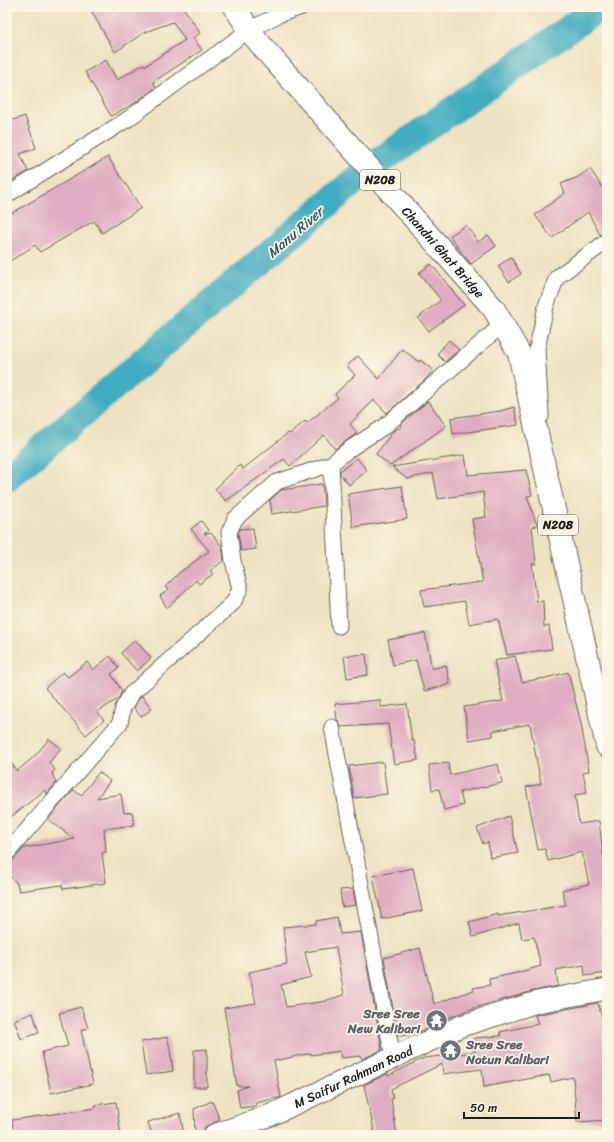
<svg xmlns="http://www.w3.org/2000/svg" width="614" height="1142" viewBox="0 0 614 1142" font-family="Sriracha,sans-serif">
<rect width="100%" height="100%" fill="#fcf5e5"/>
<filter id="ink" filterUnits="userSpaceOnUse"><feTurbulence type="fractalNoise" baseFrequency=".025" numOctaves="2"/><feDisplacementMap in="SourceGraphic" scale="8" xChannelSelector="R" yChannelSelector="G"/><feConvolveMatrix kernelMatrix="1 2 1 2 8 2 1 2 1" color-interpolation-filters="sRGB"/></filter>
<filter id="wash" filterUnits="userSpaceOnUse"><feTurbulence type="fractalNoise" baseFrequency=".012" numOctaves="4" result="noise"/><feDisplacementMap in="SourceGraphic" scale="16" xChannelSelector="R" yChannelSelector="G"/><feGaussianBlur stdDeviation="0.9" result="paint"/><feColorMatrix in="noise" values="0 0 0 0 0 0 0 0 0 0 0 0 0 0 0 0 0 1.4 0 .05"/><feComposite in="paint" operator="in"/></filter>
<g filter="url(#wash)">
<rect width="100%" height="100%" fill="#ede2c1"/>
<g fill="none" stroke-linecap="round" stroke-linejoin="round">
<path stroke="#40acbf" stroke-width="28" d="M7,478L367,170L600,7"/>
</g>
<g id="blocks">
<path fill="#dfadc1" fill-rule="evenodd" d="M89,7H183L200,33L193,38L202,50L153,82L156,87L135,103L111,116L85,72L106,60L117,80L144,64L145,66L185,40L173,22L145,32L115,52Z
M25,116L36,148L20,154L28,171L7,184V122Z
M108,157L141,208L102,233L94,221L40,252L35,245L7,263V216Z
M590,169L607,194V232L600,235L588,212L552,238L535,215L565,193L561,184L578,177Z
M466,225L478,242L488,235L496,246L471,264L462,253L450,236Z
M511,257L521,274L509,282L498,266Z
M431,264L464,305L429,331L418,318L441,300L419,273Z
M449,340L459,350L445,362L437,354Z
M402,349L419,362L420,360L433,370L426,379L387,413L374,400L350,424L357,433L335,449L324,435L290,466L284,459L226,501L215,489L240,465L243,469L288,433L290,434L305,421L307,423L338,398L335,394L355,375L347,366L358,356L379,379Z
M428,401L446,426L390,466L376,454L394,430L402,427L400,425Z
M514,407L518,425L453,434L451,418L500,411Z
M465,455L468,475L526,470L532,495L527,496L537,525L532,527L536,564H532L537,602L543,601L544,627L549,626L552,649L507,655L498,619L469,624L465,601L424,607L421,590L483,582L472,519L486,517L483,492L438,499L433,473L407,479L392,467Z
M357,458L367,471L349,485L340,474V471Z
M322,484L324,506L272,514L270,500L281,490Z
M402,486L407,519L353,527L348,494Z
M201,521L208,530L204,534L211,533L222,546L224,560L210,571L213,574L199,584L196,580L167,608L160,596L169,590L165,587L179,573L209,551L191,529Z
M253,528L256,549L241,551L238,533L240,529Z
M425,633L432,669L446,665L450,684L424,691L416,660L393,665L388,640Z
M135,640L151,658L137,671L121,653Z
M366,654L368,675L347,678L344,656Z
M110,656L119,668L111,674L122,691L118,699L97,712L104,720L86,735L45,688L63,672L68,677L87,662L93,670Z
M515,656L522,682L546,678L568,672L581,723L589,771L583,772L587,793L575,795L579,824L599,821L603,853L607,872V973L585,976L584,965L556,970L558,986L533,991L471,1009L434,1023L435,1025L425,1030L398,1037L384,958L420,948L434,1004L474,990L473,988L490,985L489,979L517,973L541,966L534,937L522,939L519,923L473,937L469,922L498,914V916L566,905L562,890L589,884L582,852L548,861L545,849L538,850L526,787L541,784L530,724L492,731L493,736L469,740L464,707L503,701L494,661Z
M142,696L152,709L141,717L134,708L138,700Z
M380,700L381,707L407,704L412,741L414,740L418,760L394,764L388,724L341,727L339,721L337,720L335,704Z
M49,739L61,748L49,763L55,770L52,773L56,783L47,794L45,790L7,820V758L17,771L35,756Z
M383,762L387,794L354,798L349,766Z
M448,763L450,775L498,764L502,783L460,792L463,805L444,810L439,789L432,790L429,765Z
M99,772L110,781L97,798L121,794L124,813L132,812L134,825L104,829L106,852L102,853L106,883L63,889L62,885L19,891L17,883L7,873V862L14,859L24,848L74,839L48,819L74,790L81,796Z
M509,816L518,853L490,858L488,842L483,844L477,828Z
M413,868L422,911L382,919L373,876Z
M353,889L356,905L342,907L340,890Z
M337,917L340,934L361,932L382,1050L362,1059L361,1056L341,1058L340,1051L311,1055V1053L274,1061L281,1097L256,1103V1106L240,1108L237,1090L248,1086H237L224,1008L256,1003L249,972L287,964L283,927L316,924V921ZM336,947L344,995L327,1000V1001L286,1007L281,985L311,977L305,952Z
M598,1003L607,1039V1120L577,1122L573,1077L551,1082L549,1075L484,1087L482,1069L443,1074L442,1064L391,1089L393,1099H391L397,1135H375L364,1085L387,1074L388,1076L424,1058L475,1052L474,1038L501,1036L500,1032L538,1024L535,1015Z
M81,1007L88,1028L81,1030L93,1084L51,1093L42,1052L68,1046L59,1013Z
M33,1013L39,1033L21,1039L14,1020Z
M168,1037L173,1071L146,1075L141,1042Z
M207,1049V1087H194V1050Z
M212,1101L220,1120L205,1127L202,1135H195L194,1109Z
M116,1102L121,1135H13L12,1120L96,1108L95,1105Z
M180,1113L184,1135H152L148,1122Z"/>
</g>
</g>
<g filter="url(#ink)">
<use href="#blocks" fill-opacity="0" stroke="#656156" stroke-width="1"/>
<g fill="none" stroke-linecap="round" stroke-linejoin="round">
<defs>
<path id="street" d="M7,195L128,119L249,30L278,15L302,7
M541,416L537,349L546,306L557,277L607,241
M331,464L339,626
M332,727L393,1058
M7,853L120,723L123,708L131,694L233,603L240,589L233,561L229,532L235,519L277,482L331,464L348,450L385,426L503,324"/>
<g id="secondary">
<path id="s1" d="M214,1135L271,1115L461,1026L537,1002L607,989"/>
</g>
<g id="highway">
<path id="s2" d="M235,7L249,30L266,51L494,309L519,353L607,746"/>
</g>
</defs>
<use href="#street" stroke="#656156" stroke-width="17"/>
<use href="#secondary" stroke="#656156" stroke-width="23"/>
<use href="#highway" stroke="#656156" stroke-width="24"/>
<use href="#street" stroke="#fff" stroke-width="15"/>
<use href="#secondary" stroke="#fff" stroke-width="21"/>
<use href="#highway" stroke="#fff" stroke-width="22"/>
</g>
</g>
<defs>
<symbol id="temple-disc" viewBox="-11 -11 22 22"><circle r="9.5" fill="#6b7280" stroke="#fcf5e5"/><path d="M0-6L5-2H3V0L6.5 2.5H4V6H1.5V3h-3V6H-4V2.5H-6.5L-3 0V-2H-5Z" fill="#fff"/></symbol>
</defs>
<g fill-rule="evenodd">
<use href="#temple-disc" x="424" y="1008" width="25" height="25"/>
<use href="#temple-disc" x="438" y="1038" width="25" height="25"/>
</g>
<g text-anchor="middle" stroke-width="3.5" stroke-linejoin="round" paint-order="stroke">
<g fill="#fcf5e5" stroke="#5f5d58" stroke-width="1">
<rect x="360" y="170" width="40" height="20" rx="3"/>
<rect x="538" y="515" width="40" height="20" rx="3"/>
</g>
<g font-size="12" font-weight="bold" fill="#1c1c1c">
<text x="380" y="184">N208</text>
<text x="558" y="529">N208</text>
</g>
<g font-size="13" fill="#1c1c1c" stroke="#fcf5e5">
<text dy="5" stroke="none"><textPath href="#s2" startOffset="322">Chandni Ghat Bridge</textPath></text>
<text dy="5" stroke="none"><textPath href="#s1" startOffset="151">M Saifur Rahman Road</textPath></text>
</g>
<g font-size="13" font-weight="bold" fill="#5b616d" stroke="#fcf5e5" text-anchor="end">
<text x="420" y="1018">Sree Sree<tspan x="420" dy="15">New Kalibari</tspan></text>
<text x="466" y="1049" text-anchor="start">Sree Sree<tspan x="466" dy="15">Notun Kalibari</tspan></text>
</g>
<g font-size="14" font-style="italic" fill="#2c5d65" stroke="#fcf5e5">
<text transform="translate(295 232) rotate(-41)" y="5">Manu River</text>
</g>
</g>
<rect width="614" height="1142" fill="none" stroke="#fcf5e5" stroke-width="24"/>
<path d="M464 1112v6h115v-6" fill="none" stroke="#1c1c1c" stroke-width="2"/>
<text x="470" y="1112" font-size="12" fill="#1c1c1c" stroke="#fcf5e5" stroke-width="3" paint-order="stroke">50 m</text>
</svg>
